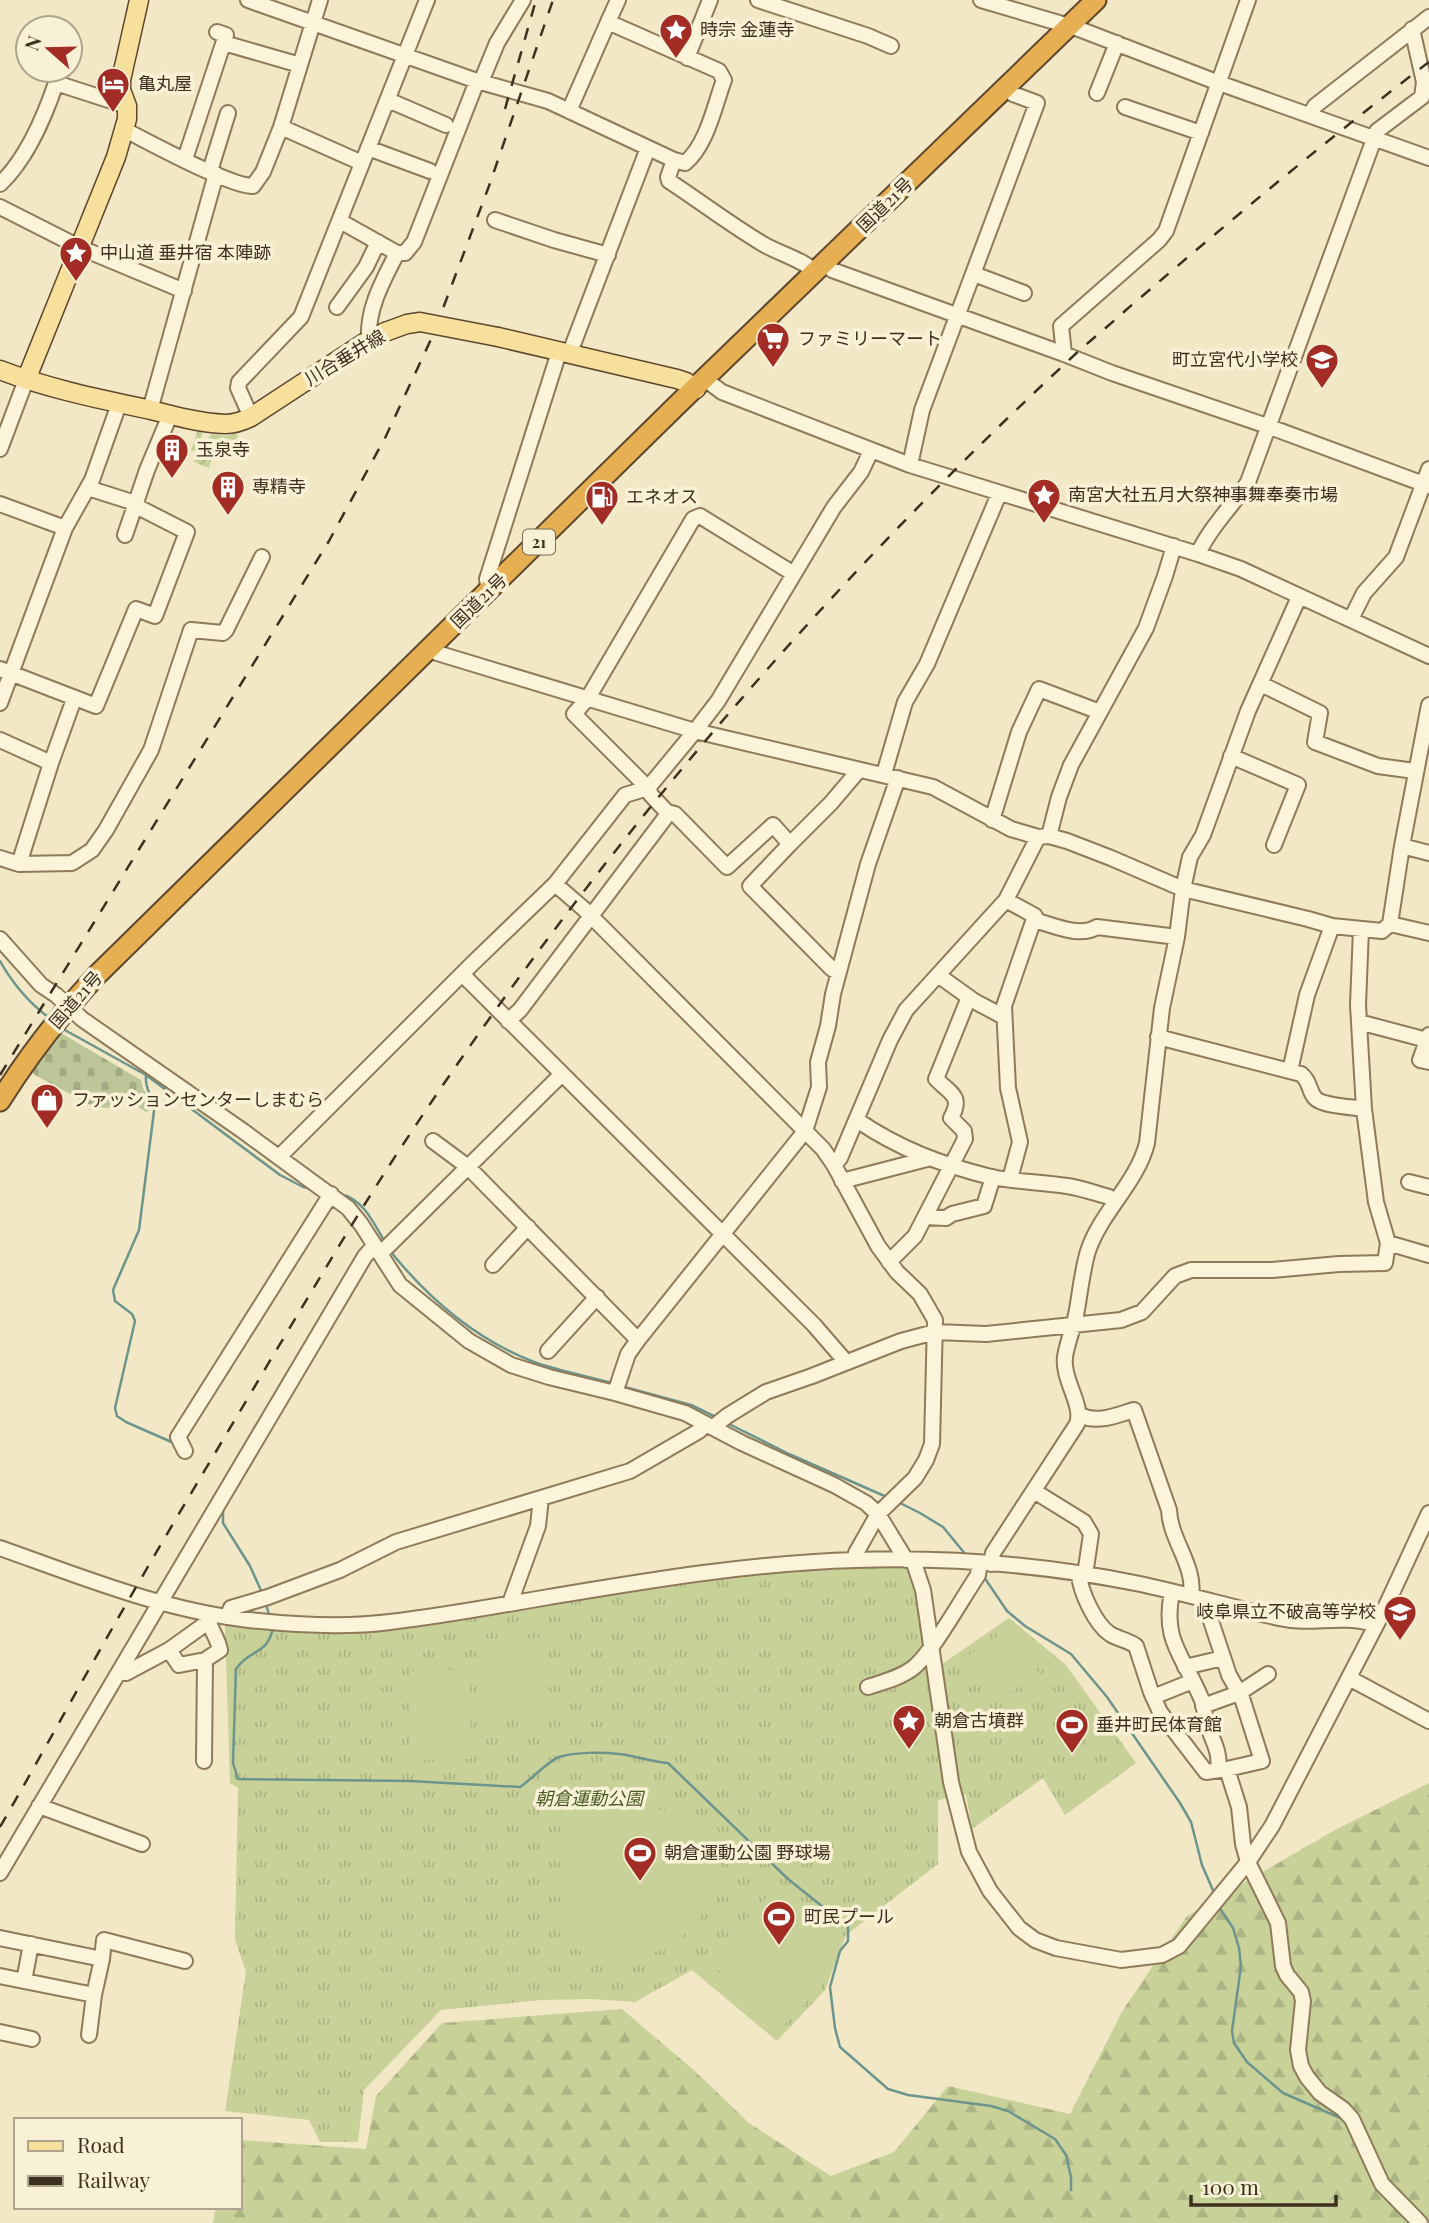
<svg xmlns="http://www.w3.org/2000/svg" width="1429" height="2223" viewBox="0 0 1429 2223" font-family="'Playfair Display','Noto Sans JP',serif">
<defs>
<pattern id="grass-tufts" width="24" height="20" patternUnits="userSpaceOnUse" patternTransform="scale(1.75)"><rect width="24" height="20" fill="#c7d198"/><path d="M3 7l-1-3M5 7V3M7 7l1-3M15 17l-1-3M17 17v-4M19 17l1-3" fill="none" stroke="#acb483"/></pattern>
<pattern id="forest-firs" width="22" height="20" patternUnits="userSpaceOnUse" patternTransform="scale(1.75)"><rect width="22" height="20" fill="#c7d198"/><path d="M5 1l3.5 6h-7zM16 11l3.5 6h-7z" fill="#acb483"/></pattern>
<pattern id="cemetery-stones" width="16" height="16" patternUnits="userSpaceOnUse" patternTransform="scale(1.75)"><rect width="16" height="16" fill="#bdc698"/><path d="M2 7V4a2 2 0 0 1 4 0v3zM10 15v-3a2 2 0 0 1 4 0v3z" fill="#a4aa83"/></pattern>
<pattern id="garden-furrows" width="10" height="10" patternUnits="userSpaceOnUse" patternTransform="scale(1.75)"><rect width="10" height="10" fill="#c7d198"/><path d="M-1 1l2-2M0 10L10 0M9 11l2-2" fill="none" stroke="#acb483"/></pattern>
</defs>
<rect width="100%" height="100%" fill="#f2e8c6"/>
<path fill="url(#grass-tufts)" d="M907,1562L919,1577L932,1671L1009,1618L1066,1665L1136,1763L1065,1815L1043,1778L972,1829L966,1795L938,1800V1864L846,1935L825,1990L777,2041L692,1970L635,2002L592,1999L542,2000L441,2010L364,2090L358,2142H320L309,2120L225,2111L246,1972L235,1939L238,1788L230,1783L225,1626L382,1629L798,1568Z"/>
<path fill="url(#forest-firs)" d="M235,433L238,436L230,449L210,443L207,439L212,434L225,436Z
M1429,1783V2223H213L216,2207H240V2140L366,2149L376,2096L442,2023L622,2009L697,2073L749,2123L831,2176L894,2152L948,2086L1070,2114L1123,2010L1187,1916L1335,1830Z"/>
<path fill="url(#cemetery-stones)" d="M59,1032L141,1080C142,1090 149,1096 152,1106L150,1110L146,1112L119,1095L110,1108L94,1107L35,1075L30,1069Z"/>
<path fill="url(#garden-furrows)" d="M198,430L203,431L199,443L215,449L209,468L194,462L197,452L191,450Z"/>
<path fill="#c7d198" d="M1009,1628L1039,1673L998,1701L968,1656Z
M540,1638L541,1716L482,1717L481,1639Z
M470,1670L471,1759L411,1760L410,1671Z
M585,1784L718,1829L722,1866L712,1901L689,1932L659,1951L627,1958L594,1957L564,1943L560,1803Z
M774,1890L802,1921L814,1910L843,1933L820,1987L780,2029L708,1960Z"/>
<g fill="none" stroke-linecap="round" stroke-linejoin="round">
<path stroke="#6d958d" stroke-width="2.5" d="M0,961C13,984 27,1001 48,1017
M63,1029L146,1075L280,1175L303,1187L313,1189
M146,1075C144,1088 153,1096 154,1111L139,1230L113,1290L115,1301L132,1314L135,1321L115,1408L117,1416L126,1422L176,1444
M340,1194C364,1199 374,1224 386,1244
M391,1252C429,1299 477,1340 534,1362C559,1371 586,1376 612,1383
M621,1386L691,1405L718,1418
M727,1423L789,1454L889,1498
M898,1502L920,1513L943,1527L966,1555
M223,1511V1523L250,1566L263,1595
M984,1577L1007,1611L1025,1626L1071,1654L1107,1697L1180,1803L1191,1822L1202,1865L1215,1895
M266,1604L270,1618
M273,1628C267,1656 250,1648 236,1669L233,1763L238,1779L410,1781L520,1787C531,1780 548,1761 559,1757C576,1752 602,1752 619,1754C636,1756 651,1762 668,1763L788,1879L848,1927V1941L840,1951L830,1987L835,2028L840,2047L888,2089L908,2095L991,2106L1008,2111L1055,2139L1066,2155L1071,2177V2190
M1219,1907L1233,1928L1239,1948L1241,1966L1232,2031L1234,2043L1247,2062L1283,2093L1345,2120"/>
<defs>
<path id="minor" d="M248,0L477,81L548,101L674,160L685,163C707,145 714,107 724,80L719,71L608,22L569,111
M758,0L868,36L891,46
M981,0L1079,29L1219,83L1429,158
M608,22L618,0
M224,43L300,65
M687,58L710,0
M481,82L497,43L523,0
M1097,93L1117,43
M388,100L446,125
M1125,107L1201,133
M1310,115L1315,106L1429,17
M281,127L362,163
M125,130C151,143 229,186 253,186L263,172L281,127L320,0
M368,148L430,171
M185,159L226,35L217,32
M674,160L668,177L669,181C701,202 731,225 763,244C780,254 804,260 815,272
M210,171L228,113
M0,184C27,159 44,118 56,83L127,106
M0,207L81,248L184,291
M495,220L554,240L608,255
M340,221L397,253C383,281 367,308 369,340
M397,253H405L414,242L477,81
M826,263L832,270L1064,354L1112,373L1270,427L1429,486
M974,274L1024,293
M337,307L366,267L378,242
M1064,354L1061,326L1159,240L1166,231L1248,0
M569,355L648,148
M706,380L722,392L910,465L1198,554L1241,569L1429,656
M150,410L216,174
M251,417L238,388L239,382L301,317L427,0
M0,449L26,380
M910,465L922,410L1037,103L1013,94L1007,86
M0,504L65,528
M125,535L147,470L170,415
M1198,554C1210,527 1232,507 1248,482L1377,131L1422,97L1424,82L1412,29
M489,591L487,579L559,352
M1351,619L1364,593L1396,557L1429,469
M431,648L437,653L695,731L933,787L1011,829L1038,837L1049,836L1067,841L1111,858L1183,889L1308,919L1332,926L1382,931L1390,924L1402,846L1429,705
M0,669L96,706L136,609L155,616L187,532L136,506L135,503L88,488
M1261,684L1320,713L1315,742L1378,766L1415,771
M0,703L65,528L92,480L119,404
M0,740L51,763
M1231,756L1298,785L1274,845
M884,774L905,702L927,664L999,494
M667,812L675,814L727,867L773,825L790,844L750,886L832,969L839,972
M992,820L1019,732L1039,689L1100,712
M1049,836L1059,797L1071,765L1146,628L1165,576L1174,546
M790,844L831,803L859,770
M1402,846L1429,853
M0,858L19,864L72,863L92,850L106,830L151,750L191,630L223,633L226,630L262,557
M19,864L51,763L74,699
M555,884L584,909L823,1149L834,1165L878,1246L897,1272L920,1294L935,1320L932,1444L926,1460L915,1478L878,1514L856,1553L855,1560
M1006,900L1035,916L1004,1006L1008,1088L1020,1142L1010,1179
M1034,920C1053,925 1079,938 1097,927L1177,937
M1390,924L1429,933
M0,939L41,985L56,995L82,1019L243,1131L348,1208L361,1224L400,1285L469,1341L511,1365L549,1377L615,1393L628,1354L638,1340L805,1131L819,1087L818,1062L828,1026L833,994L868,864L898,778
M462,974L814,1325L846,1362
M938,975L974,1001L1004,1017
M508,1021L520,1010L665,818L667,812L651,795L648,788L574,714L588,698L693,519L700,516L794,574
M1359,1022L1427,1040
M1429,1035L1420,1060L1429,1062
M1158,1037L1301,1074C1311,1082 1308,1090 1315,1098C1322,1106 1353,1107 1364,1109
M1290,1071L1307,995L1332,926
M857,1120C899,1149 943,1165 991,1177C1016,1182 1042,1182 1067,1186C1081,1188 1095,1193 1109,1197L1115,1201
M433,1141L468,1167L638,1340
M279,1157L472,964L555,884L625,795L648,788L695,731L718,701L834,507L861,472L871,451
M834,1165L840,1158L890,1040L906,1010L1006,900L1038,837
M842,1181L927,1159
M1409,1182L1429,1187
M925,1217L946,1218L952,1214L984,1206L993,1177
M1388,1243L1429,1255
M380,1254L562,1074
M889,1262L915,1236L965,1139L964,1131L951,1118C963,1096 951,1094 936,1079L969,997
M493,1265L528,1227
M548,1351L597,1297
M615,1393L685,1413L742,1443L834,1485L866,1503L878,1514L906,1560
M1080,1415C1097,1424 1117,1415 1134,1410L1169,1510C1170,1540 1196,1566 1191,1596
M715,1428L717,1424L727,1416L766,1392L812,1376L901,1341L935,1332L986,1334L1121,1320L1142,1312L1175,1276L1191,1270H1272L1339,1264L1385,1263L1388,1243L1376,1202L1364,1109L1358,1005L1361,929
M185,1451L178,1437L331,1194
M1034,1491L1084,1522L1091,1534L1085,1575
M0,1548C82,1577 162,1610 249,1620C295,1625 344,1628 390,1622C443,1616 496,1606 549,1597C651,1580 752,1563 856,1560C949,1557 1044,1565 1135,1583C1184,1593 1231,1607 1279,1618C1313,1626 1341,1613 1376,1625
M913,1560L923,1590L951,1782L969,1852L990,1891L1019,1928L1035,1940L1056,1948L1121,1960L1162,1955L1179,1946L1248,1862L1272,1826L1386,1606L1429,1513
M991,1564L993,1553L1077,1424C1084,1405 1062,1380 1065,1357C1067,1343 1073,1329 1076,1315C1080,1294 1082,1271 1088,1251C1101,1212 1137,1183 1147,1143L1162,1008L1177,937L1183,889L1190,857L1203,835L1248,711L1299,597
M1079,1574C1080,1591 1095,1624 1110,1634C1118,1639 1128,1640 1136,1646L1151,1692L1160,1712L1206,1772L1227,1769
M1172,1592C1162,1641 1183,1655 1201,1698C1205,1706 1204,1715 1207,1724C1212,1740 1221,1752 1218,1770
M1211,1601L1209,1615L1229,1675L1242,1698L1262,1761L1227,1769L1239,1807L1243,1844L1248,1862L1278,1923L1283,1966L1287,1975L1301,1992L1303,2001L1298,2050L1301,2066L1307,2077L1320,2093L1343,2109L1352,2119L1382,2184L1420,2223
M510,1603L538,1526L541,1498
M227,1617L231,1608L268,1597L340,1570L396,1542L630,1471L699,1431L706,1424
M169,1650L179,1665L205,1660
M1185,1667L1223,1658
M120,1673H126L169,1650L208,1622
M1349,1678L1429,1721
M868,1687C883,1682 900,1678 913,1668C932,1653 963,1597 978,1575L980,1563
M1153,1697L1193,1681
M1203,1706L1239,1693L1268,1674
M204,1761L205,1660L220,1650C218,1637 208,1627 207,1614
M39,1806L142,1844
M0,1873L365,1256L374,1246
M0,1938L102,1959L104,1940L185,1961
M0,1976L94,1995
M24,1981L31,1944
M0,2032L32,2039
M89,2035L94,1995L102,1959"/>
<path id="major" d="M498,337L677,379L686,382L696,389
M0,370C49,389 100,399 151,410C174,416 200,423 225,424C234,424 243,421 251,417L364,343L385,332
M26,380L116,157L127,119V106L121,90V80L139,0"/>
<path id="highway" d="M0,1101C28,1056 61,1014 97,975L676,406L1096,0"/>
</defs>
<use href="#minor" stroke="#8f7a5a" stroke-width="18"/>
<use href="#major" stroke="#5d472e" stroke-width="21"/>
<use href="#highway" stroke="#5d472e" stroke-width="23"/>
<use href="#minor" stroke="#fbf4da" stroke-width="14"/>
<use href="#major" stroke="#f7e09c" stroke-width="18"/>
<use href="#highway" stroke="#e6af51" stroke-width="19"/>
<path stroke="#3e301f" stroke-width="2.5" stroke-dasharray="12 12" stroke-linecap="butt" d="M505,109L536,0
M0,1075L329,541L386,436L433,335L489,186L553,0
M0,1827C48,1744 93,1660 142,1577C184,1504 228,1432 271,1359C315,1286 357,1214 404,1143C596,852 826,584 1082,348C1097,335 1112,323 1126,310C1225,225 1325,141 1429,62"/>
<defs>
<path id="major-bridge" d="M385,332L407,324L420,322L498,337"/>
</defs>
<use href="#major-bridge" stroke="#5d472e" stroke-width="21" stroke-linecap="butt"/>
<use href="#major-bridge" stroke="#f7e09c" stroke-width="18"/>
</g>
<defs>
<symbol id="sight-pin" viewBox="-11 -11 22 30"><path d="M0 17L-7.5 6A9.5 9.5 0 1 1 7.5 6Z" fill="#a32c25" stroke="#f8f1d6"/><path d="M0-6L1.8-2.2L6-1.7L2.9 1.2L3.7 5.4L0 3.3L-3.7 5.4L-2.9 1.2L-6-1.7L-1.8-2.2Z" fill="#fff"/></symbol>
<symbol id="hotel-pin" viewBox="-11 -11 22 30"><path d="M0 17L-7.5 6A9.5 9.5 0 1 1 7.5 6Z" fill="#a32c25" stroke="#f8f1d6"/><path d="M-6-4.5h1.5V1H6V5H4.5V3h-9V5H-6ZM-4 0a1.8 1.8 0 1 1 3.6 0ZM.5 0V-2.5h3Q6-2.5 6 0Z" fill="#fff"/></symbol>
<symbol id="supermarket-pin" viewBox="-11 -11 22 30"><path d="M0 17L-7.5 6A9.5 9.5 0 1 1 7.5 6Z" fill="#a32c25" stroke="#f8f1d6"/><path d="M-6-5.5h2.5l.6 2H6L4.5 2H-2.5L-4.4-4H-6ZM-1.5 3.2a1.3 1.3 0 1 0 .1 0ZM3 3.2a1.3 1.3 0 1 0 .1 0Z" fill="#fff"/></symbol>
<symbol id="school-pin" viewBox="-11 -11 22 30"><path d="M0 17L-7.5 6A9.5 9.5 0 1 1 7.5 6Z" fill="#a32c25" stroke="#f8f1d6"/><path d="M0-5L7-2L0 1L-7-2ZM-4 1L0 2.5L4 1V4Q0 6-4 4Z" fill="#fff"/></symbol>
<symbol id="building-pin" viewBox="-11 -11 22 30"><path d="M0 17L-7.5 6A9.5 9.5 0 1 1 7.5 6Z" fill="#a32c25" stroke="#f8f1d6"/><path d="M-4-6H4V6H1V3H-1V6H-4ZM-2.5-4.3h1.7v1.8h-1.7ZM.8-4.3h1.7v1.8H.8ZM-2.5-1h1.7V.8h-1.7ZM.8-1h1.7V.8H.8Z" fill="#fff"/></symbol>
<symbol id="fuel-pin" viewBox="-11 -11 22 30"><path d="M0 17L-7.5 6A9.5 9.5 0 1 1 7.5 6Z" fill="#a32c25" stroke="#f8f1d6"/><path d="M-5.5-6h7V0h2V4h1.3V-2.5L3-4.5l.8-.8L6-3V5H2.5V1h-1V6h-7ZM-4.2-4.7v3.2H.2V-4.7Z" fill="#fff"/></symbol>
<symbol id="shop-pin" viewBox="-11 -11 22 30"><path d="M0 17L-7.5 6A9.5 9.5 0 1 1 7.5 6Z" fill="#a32c25" stroke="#f8f1d6"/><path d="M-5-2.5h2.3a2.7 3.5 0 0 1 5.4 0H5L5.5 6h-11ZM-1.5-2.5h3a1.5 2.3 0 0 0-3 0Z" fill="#fff"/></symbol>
<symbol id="university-pin" viewBox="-11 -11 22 30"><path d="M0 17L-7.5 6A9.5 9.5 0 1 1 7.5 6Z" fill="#a32c25" stroke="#f8f1d6"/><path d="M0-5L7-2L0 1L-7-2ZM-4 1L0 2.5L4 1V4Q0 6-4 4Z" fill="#fff"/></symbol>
<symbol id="stadium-pin" viewBox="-11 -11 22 30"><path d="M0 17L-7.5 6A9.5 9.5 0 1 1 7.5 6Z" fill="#a32c25" stroke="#f8f1d6"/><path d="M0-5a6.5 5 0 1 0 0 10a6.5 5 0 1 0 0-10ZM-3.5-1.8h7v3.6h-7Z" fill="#fff"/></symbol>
</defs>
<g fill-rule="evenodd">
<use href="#sight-pin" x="657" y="11" width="38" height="52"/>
<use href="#hotel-pin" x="94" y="65" width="38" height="52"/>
<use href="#sight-pin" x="57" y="234" width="38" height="52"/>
<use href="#supermarket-pin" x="754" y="320" width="38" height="52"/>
<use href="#school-pin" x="1303" y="341" width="38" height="52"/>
<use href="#building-pin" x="153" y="431" width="38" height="52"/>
<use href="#building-pin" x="209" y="468" width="38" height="52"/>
<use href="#sight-pin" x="1025" y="476" width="38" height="52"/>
<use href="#fuel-pin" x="583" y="478" width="38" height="52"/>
<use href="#shop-pin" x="28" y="1081" width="38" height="52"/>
<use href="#university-pin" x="1381" y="1593" width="38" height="52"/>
<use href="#sight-pin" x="890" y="1702" width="38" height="52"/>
<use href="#stadium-pin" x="1053" y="1706" width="38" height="52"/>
<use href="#stadium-pin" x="621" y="1834" width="38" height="52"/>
<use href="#stadium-pin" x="760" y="1898" width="38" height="52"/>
</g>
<g text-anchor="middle" stroke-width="7" stroke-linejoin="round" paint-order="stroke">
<rect fill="#f8f1d6" stroke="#766a56" stroke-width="2" x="523" y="529.5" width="32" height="25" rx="5"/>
<g font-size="16" font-weight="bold" fill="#3e301f">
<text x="539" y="548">21</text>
</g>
<g font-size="18" fill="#3e301f" stroke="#f8f1d6" text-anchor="start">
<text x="700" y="36">時宗 金蓮寺</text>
<text x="138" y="90">亀丸屋</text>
<text x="100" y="259">中山道 垂井宿 本陣跡</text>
<text x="798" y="345">ファミリーマート</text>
<text x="1298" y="366" text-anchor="end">町立宮代小学校</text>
<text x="196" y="456">玉泉寺</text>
<text x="252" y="493">専精寺</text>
<text x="1068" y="501">南宮大社五月大祭神事舞奉奏市場</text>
<text x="626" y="503">エネオス</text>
<text x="72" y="1106">ファッションセンターしまむら</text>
<text x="1376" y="1618" text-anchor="end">岐阜県立不破高等学校</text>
<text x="934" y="1727">朝倉古墳群</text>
<text x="1096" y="1731">垂井町民体育館</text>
<text x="664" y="1859">朝倉運動公園 野球場</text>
<text x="804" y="1923">町民プール</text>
</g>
<g font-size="18" fill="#3e301f" stroke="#f8f1d6">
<text transform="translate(885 205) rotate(-44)" y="6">国道21号</text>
<text transform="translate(345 358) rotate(-31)" y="6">川合垂井線</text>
<text transform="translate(479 601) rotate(-44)" y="6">国道21号</text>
<text transform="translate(76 1000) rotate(-49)" y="6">国道21号</text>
</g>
<g font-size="18" font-style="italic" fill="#4a5c24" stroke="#f8f1d6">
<text x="589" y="1805">朝倉運動公園</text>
</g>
</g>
<rect x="14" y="2118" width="228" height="91" fill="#f8f1d6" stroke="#aea48d" stroke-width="2"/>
<rect x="28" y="2141" width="35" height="10" fill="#f7e09c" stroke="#aea48d" stroke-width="2"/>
<text x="77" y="2153" font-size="21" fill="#3e301f">Road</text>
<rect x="28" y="2176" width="35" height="10" fill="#3e301f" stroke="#aea48d" stroke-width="2"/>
<text x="77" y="2188" font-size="21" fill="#3e301f">Railway</text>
<g transform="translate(49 49) rotate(290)"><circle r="33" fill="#f8f1d6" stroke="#aea48d" stroke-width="2"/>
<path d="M0-5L12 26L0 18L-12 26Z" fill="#a32c25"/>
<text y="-10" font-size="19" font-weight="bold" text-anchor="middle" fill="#3e301f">N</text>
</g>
<path d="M1191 2195v10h145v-10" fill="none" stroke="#3e301f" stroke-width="3.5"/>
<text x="1202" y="2195" font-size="21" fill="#3e301f" stroke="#f8f1d6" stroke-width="5" paint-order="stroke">100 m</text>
</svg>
